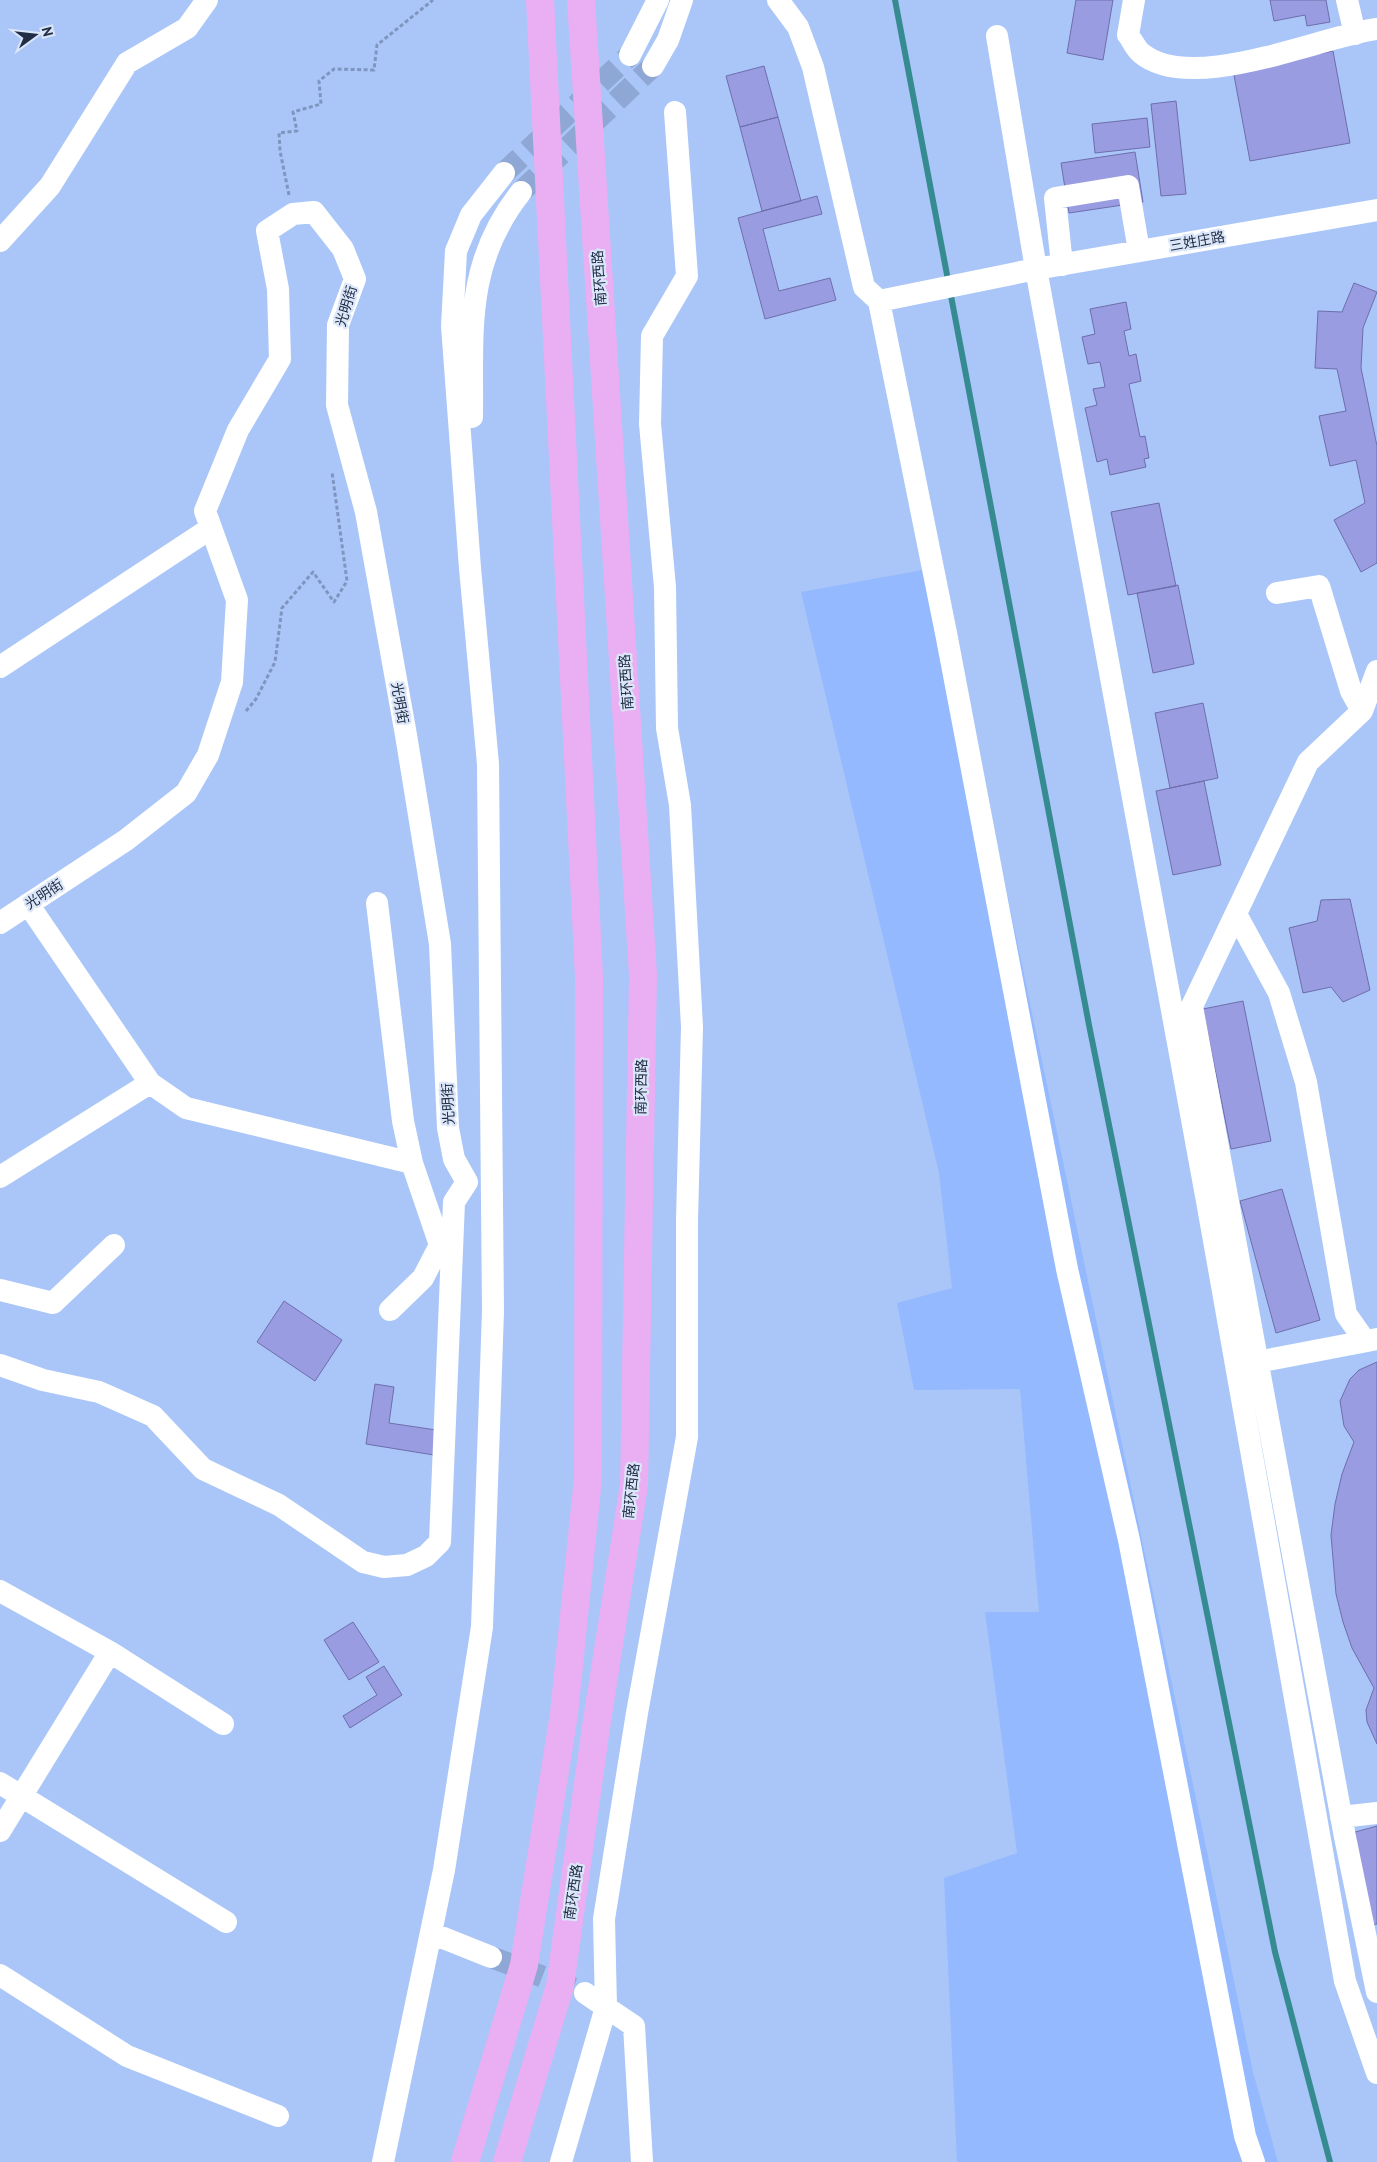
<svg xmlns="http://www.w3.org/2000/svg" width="1377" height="2162" viewBox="0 0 1377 2162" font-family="'PT Sans','Noto Sans SC',sans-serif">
<rect width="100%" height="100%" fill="#aac6f8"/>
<path fill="#94b9fe" d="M939,567L1253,2072L1278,2162H957L944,1878L1017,1853L985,1612H1039L1020,1389L914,1390L897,1303L952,1288L939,1173L801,592Z"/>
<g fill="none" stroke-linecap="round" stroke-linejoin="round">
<path stroke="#368b91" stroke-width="6" d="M895,0L1089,1025L1275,1952L1330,2162"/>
</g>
<path fill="#9a9ce2" stroke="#6d6eac" d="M1076,0H1113L1103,60L1067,53Z
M1270,0H1326L1330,22L1307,26L1305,15L1274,21Z
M1333,51L1350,143L1250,161L1233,70Z
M764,66L778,117L740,127L726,76Z
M1176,101L1186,194L1161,196L1151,104Z
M778,117L801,201L762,211L740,127Z
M1147,118L1150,147L1095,153L1092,124Z
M1135,152L1143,202L1069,213L1061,163Z
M817,196L822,214L763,229L779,291L830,278L836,300L765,319L738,218Z
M1354,283L1377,292L1363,328L1361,368L1377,446V563L1361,572L1334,520L1365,503L1356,460L1330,466L1319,416L1346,411L1337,369L1315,368L1318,311L1342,312Z
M1126,302L1131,329L1124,331L1129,356L1136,354L1141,381L1129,384L1140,437L1145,436L1149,458L1144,459L1146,467L1110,475L1107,459L1097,462L1085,408L1097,405L1093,389L1105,387L1100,362L1088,364L1082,337L1095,334L1090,309Z
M1159,503L1176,586L1128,595L1111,512Z
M1178,585L1194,664L1153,673L1137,593Z
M1203,703L1218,778L1170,788L1155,713Z
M1204,781L1221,865L1173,875L1156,791Z
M1350,899L1370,990L1343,1002L1331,987L1303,993L1289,928L1317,921L1321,900Z
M1243,1001L1271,1141L1231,1149L1203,1009Z
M1282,1189L1320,1320L1276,1333L1240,1201Z
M284,1301L342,1340L315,1381L257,1342Z
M1377,1362V1744L1367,1722L1366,1710L1374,1688L1352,1648L1343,1622L1336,1594L1331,1535L1335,1504L1342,1474L1354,1442L1344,1426L1340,1401L1350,1379L1359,1370Z
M375,1384L394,1387L389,1423L443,1431L440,1456L366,1444Z
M353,1622L379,1662L349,1680L324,1640Z
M384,1666L402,1695L350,1728L343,1716L377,1695L366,1677Z
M1377,1826V1924L1371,1925L1348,1834Z"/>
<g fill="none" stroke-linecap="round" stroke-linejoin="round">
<path stroke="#8ea7d4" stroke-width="22" stroke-dasharray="22 11" stroke-linecap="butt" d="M504,173L630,55
M521,192L653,66
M491,1957L575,1989"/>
<path stroke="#7e95bf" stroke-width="3" stroke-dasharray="4 2.5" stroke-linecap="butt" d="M289,195L280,151L279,133L297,131L293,112L321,104L319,81L334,69L374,70L377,45L433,0
M246,711L256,699L275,662L282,608L313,572L334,602L347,581L332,472"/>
<path stroke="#fff" stroke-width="22" d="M778,0L798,27L813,67L864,287L879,301L1036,269L1377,210
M1134,0L1128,35C1132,40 1136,49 1141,53C1191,95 1318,37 1377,29
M1347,0L1355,34
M997,36L1036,269L1207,1201L1345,1981L1377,2073
M630,55L658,0
M653,66L668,40L682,0
M0,241L50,186L127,63L187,28L207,0
M1062,265L1055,198L1128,186L1139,251
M879,301L946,633L1067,1269L1129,1540L1245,2136L1254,2162
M472,417C473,331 464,264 521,192
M1277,593L1319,586L1351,691L1362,711
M0,667L211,528
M1377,671L1362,711L1308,762L1192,1006L1345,1837L1377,1992
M377,903L403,1121L412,1163L440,1245L452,1247
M28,904L150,1083L186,1108L412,1163
M1236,914L1279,993L1306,1082L1346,1314L1365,1341
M0,923L126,840L186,793L208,755L232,682L237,600L205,511L238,430L280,359L278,289L267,231L293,214L314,212L343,249L355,279L338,325L337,405L366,512L406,735L440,944L448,1128L454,1159L467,1182
M0,1177L150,1083
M0,1290L53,1303L114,1245
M390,1310L423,1278L440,1245
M1257,1362L1377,1339
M0,1365L43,1380L99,1392L153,1416L203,1469L279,1505L363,1562L384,1567L407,1565L426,1556L440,1542L454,1202L467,1182
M0,1591L110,1652L223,1724
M0,1783L226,1922
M1341,1817L1377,1813
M0,1831L110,1652
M431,1933L491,1957
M0,1975L127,2056L278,2116
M585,1993L634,2026L642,2162
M383,2162L444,1870L482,1627L493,1311L488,764L470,568L452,326L456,251L471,215L504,173
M561,2162L606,2007L604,1919L637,1713L687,1437V1220L692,1027L680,805L667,728L665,587L650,424L652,336L687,276L675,112"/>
<path stroke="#eaaef3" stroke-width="28" d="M465,2162L524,1965L564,1714L588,1478L589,977L540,0
M507,2162L560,1986L596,1727L634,1485L643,975L581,0"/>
</g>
<g text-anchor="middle" stroke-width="4.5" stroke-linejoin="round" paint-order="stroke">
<g font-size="14" fill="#202d45" stroke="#dbe6f9">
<text transform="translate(1197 241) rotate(-10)" y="5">三姓庄路</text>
<text transform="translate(599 278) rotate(-94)" y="5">南环西路</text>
<text transform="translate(346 306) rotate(-73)" y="5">光明街</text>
<text transform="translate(626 682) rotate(-94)" y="5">南环西路</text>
<text transform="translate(400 703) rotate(80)" y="5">光明街</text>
<text transform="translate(44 894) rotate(-33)" y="5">光明街</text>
<text transform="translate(641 1087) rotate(-89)" y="5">南环西路</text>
<text transform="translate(448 1104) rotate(-93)" y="5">光明街</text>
<text transform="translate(631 1491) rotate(-84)" y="5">南环西路</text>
<text transform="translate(573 1892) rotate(-82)" y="5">南环西路</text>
</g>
</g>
<g transform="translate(35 35) rotate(75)" stroke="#dbe6f9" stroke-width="4" paint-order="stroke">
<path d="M0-4L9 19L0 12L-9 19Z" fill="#202d45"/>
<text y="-8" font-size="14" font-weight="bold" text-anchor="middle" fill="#202d45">N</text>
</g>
</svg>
